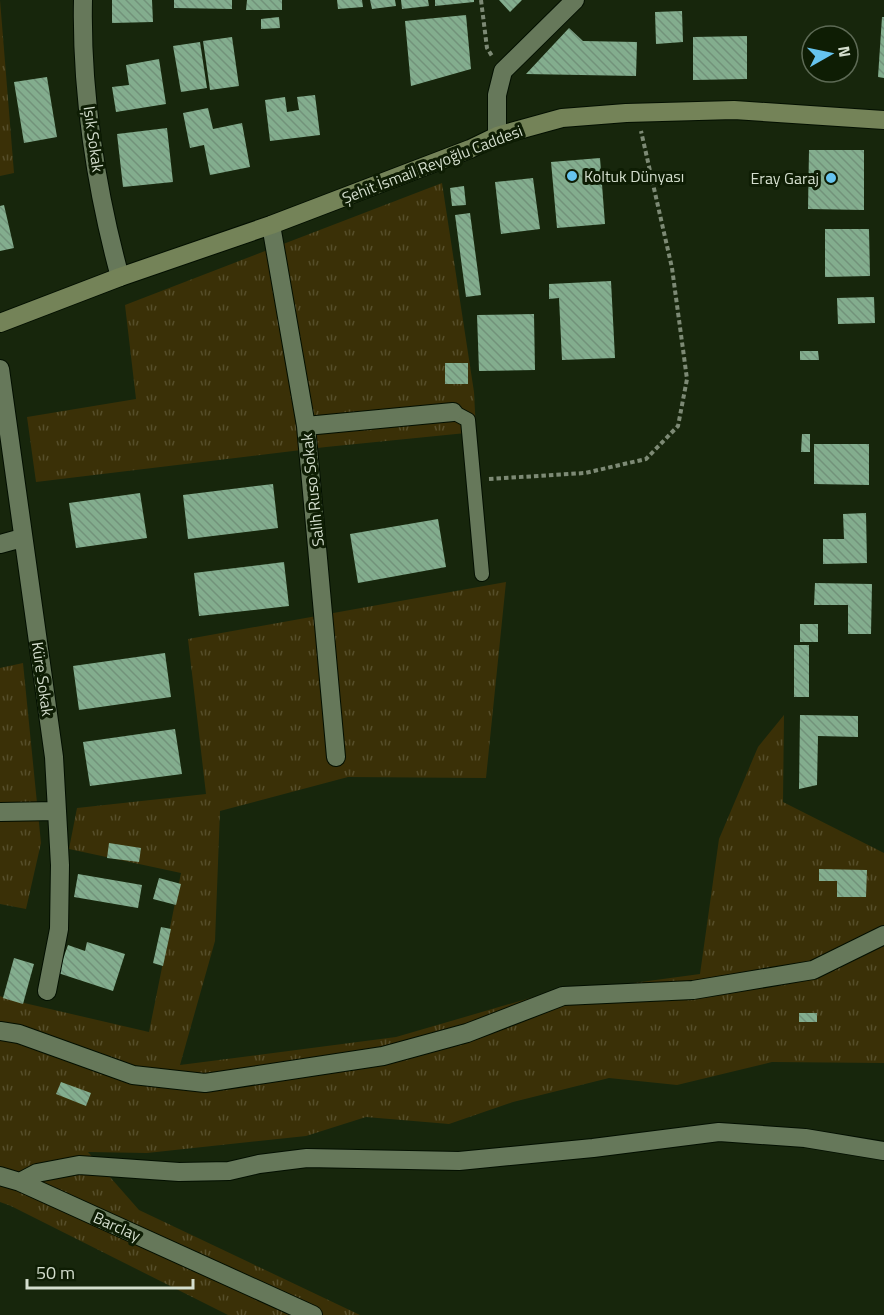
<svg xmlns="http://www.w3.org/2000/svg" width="884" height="1315" viewBox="0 0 884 1315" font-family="'Titillium Web',sans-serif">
<defs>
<pattern id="grass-tufts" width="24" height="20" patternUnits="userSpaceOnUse" patternTransform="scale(1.5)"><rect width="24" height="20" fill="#3a3007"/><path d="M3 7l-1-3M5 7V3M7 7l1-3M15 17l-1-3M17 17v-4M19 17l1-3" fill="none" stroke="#564e2a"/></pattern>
<pattern id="building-back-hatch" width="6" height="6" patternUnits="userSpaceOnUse" patternTransform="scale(1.5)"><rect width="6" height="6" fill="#83ad8e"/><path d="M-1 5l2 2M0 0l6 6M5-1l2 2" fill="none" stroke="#72927a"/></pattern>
</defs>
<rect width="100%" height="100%" fill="#17260c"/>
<path fill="url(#grass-tufts)" d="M0,0L14,173L0,176Z
M442,183L474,392L476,432L326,447L36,482L27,417L136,399L125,305Z
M506,582L486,778L348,777L220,811L215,941L180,1065L396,1037L537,996L700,974L719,839L758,747L784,715L783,802L884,853V1063L772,1062L677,1085L609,1078L513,1102L449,1124L366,1117L306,1136L147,1153L88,1152L139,1210L360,1315H228L11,1206L0,1202V996L7,999L149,1032L181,873L69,849L77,808L206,794L188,639Z
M23,663L41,843L26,909L0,904V668Z"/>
<path fill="url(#building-back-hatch)" d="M112,0H152L153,22L112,23Z
M174,0H232V9L174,8Z
M247,0H282V10H246Z
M337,0H362L363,7L338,9Z
M370,0H395L396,6L372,9Z
M401,0H428L429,6L402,9Z
M435,0H474V2L435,6Z
M499,0H522L510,12Z
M682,11L683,42L656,44L655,12Z
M466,15L471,69L411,86L405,21Z
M279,17L280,28L261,29V19Z
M882,17H884V78L878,77Z
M569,28L583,41L637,42L636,76L526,74Z
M747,36V79L693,80V37Z
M232,37L239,86L210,90L203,41Z
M200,42L207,88L181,92L173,46Z
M159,59L166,104L116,112L112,87L129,85L126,65Z
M47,77L57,137L24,143L14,82Z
M315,95L320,135L270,141L265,100L285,97L287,112L299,110L297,97Z
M208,108L213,129L242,123L250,167L210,175L204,145L190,148L183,113Z
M167,128L173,182L123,187L117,134Z
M809,150H864V210L808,209Z
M600,158L605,224L557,228L551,162Z
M533,178L540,229L501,234L495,182Z
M464,186L466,205L452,206L450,188Z
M4,205L14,248L0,251V206Z
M470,213L481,295L466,297L455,215Z
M825,229H869L870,276L825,277Z
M611,281L615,358L562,360L559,298L549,299V284Z
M874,297L875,323L838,324L837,298Z
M534,314L535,370L479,371L477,315Z
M800,351H818L819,360H800Z
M445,363H468V384H445Z
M802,434H810V452H801Z
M814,444H869V485L814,484Z
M273,484L278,528L188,539L183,495Z
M140,493L147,538L76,548L69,503Z
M866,513L867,563L823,564V539H844L843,514Z
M438,519L446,567L358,583L350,534Z
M284,562L289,606L199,616L194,573Z
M815,583L872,584L871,634H848V605H814Z
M800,624H818V642H800Z
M794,645H809V697H794Z
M165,653L171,697L79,710L73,666Z
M800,715L858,716V737L818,736L817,785L799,789Z
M175,729L182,774L90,786L83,742Z
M109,843L141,848L139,862L107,858Z
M819,869L867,870L866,897H837V881H819Z
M78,874L142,885L138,908L74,897Z
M159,878L181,884L176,905L153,899Z
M161,927L171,929L163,966L153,963Z
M87,942L125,954L113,991L58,973L68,945L85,951Z
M14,958L34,964L23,1004L3,998Z
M799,1013H817V1022H799Z
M61,1082L91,1093L86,1106L56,1094Z"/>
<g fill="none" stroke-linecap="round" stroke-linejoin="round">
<defs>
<path id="lane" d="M453,412L468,420L482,574"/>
<path id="street" d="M83,0C81,91 96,189 120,277
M497,136V95L503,71L575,0
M271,225L306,426L336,757
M0,369L54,757L60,865L59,929L47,991
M306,426L453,412
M0,544L22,538
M0,812L56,811
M0,1031L19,1034L133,1075L205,1083L383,1056L467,1033L563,996L693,990L813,970L884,935
M0,1176L20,1182L313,1315
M20,1182L37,1173L79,1165L179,1172L229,1171L259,1164L307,1158L459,1161L593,1148L719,1132L805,1138L884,1151"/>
<path id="secondary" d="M0,323L120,277L271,225L470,149L497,136L562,118L626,113L734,110L884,120"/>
</defs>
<use href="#lane" stroke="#030f00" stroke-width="16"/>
<use href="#street" stroke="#030f00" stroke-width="20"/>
<use href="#secondary" stroke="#030f00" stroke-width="20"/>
<path stroke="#7d8a75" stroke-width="4" stroke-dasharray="4.5 3" stroke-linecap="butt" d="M481,0L487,48L492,56
M489,479L585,473L646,459L678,426L687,379L672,268L641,131"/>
<use href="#lane" stroke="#66785a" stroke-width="14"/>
<use href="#street" stroke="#66785a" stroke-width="18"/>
<use href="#secondary" stroke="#748358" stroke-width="18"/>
</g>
<g fill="#66c4ef" stroke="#0e1d04" stroke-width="2">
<circle cx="572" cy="176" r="6"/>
<circle cx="831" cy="178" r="6"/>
</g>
<g text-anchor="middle" stroke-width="6" stroke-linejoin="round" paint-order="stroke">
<g font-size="16" fill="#d4dece" stroke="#0e1d04">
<text transform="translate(94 139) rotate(82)" y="6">Işık Sokak</text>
<text transform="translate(432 164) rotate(-21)" y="6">Şehit İsmail Reyoğlu Caddesi</text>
<text transform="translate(312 490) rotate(-96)" y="6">Salih Ruso Sokak</text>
<text transform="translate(43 679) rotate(82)" y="6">Küre Sokak</text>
<text transform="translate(117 1226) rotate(24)" y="6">Barclay</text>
</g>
<g font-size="16" fill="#d4dece" stroke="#0e1d04" text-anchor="start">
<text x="584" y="182">Koltuk Dünyası</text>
<text x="819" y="184" text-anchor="end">Eray Garaj</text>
</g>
</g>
<g transform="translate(830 54) rotate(81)"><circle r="28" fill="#0e1d04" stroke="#5d6a55" stroke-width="1.5"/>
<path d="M0-4.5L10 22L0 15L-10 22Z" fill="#66c4ef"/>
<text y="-9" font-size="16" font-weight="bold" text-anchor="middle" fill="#d4dece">N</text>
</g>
<path d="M27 1279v9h166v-9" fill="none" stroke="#d4dece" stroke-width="3"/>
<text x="36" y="1279" font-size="18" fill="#d4dece" stroke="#0e1d04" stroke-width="4.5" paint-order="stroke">50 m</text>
</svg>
